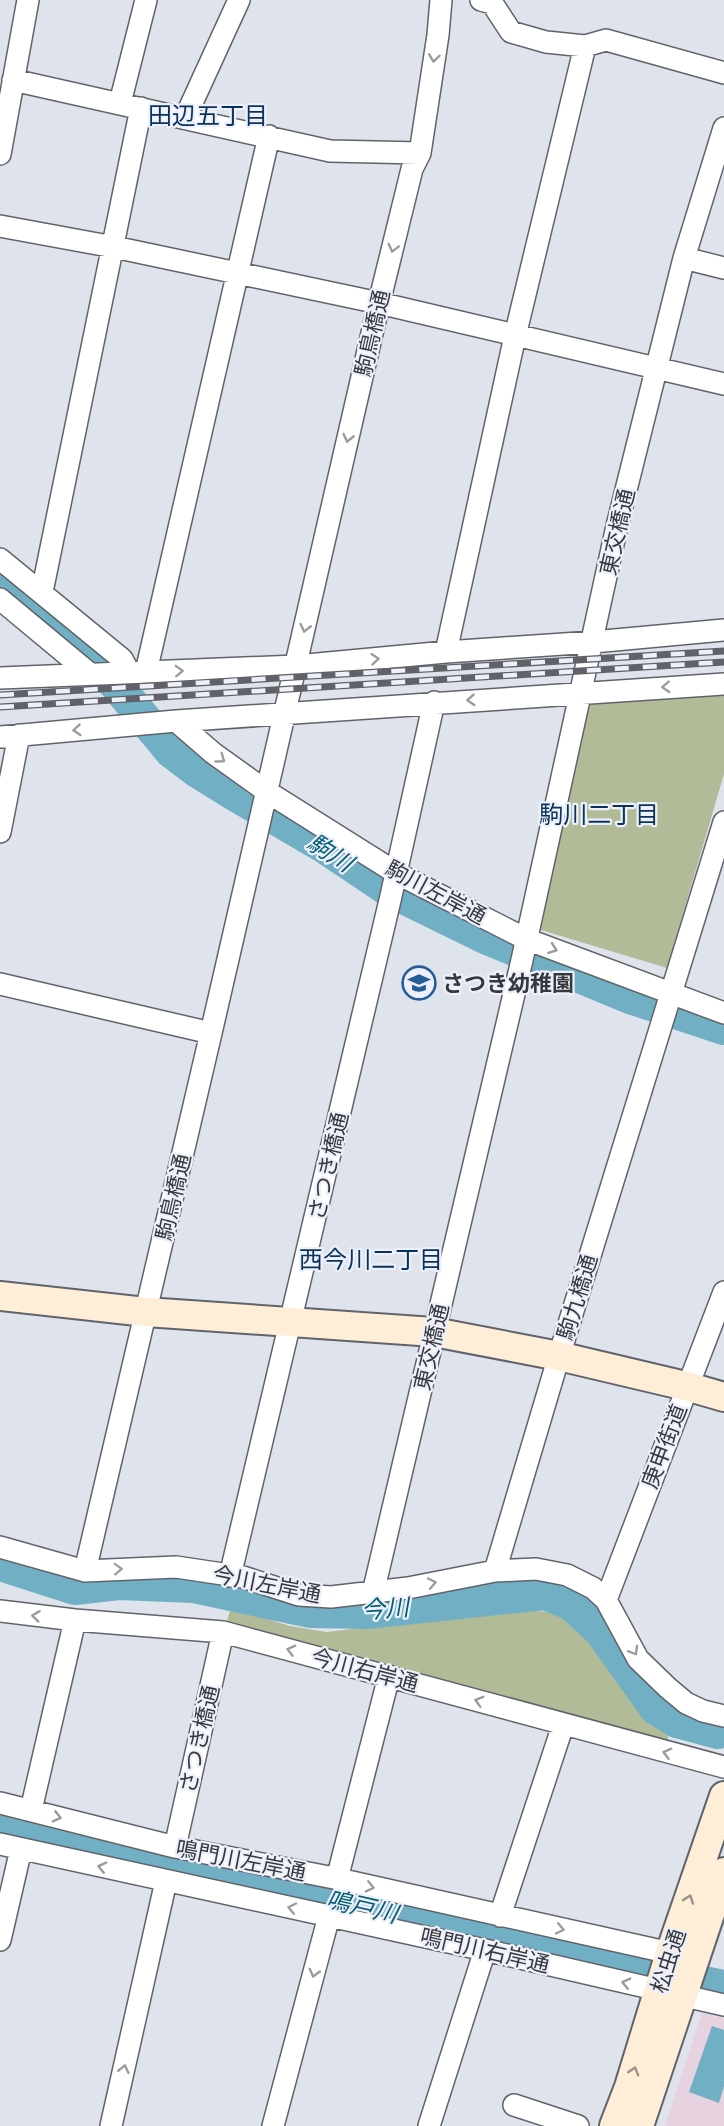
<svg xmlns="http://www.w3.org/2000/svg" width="724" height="2126" viewBox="0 0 724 2126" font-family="Karla,'Noto Sans JP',sans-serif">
<rect width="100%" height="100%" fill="#dfe3ec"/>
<path fill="#e7d2e0" d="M702,2013L724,2018V2126H665Z"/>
<path fill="#b2bb97" d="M724,693V774L667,968L534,928L577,703Z
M231,1608L290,1626L327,1632L488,1612L524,1610L551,1612L576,1620L594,1639L651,1723L669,1735L666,1744L226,1624Z"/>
<path fill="#71b0c4" d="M712,2026L724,2030V2086L719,2103L689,2092Z"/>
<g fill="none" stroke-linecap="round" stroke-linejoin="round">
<path stroke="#71b0c4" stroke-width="34" d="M0,578L29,606L94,658L171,751L196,770L233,793L322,845L389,890L485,937L630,997L724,1028
M0,1564L75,1588L119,1583L193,1586L310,1611L367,1612L545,1593L572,1604L601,1631L656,1708L677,1721L718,1732
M0,1826L536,1948L724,1987"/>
<defs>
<path id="street" d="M481,0L492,3L511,32L546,42L585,46L606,40L724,73
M13,80L330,151L420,153
M120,103L146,0
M185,118L239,0
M0,154L28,0
M0,226L114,247L379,303L724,384
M684,258L724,268
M0,559L122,659L129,672
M42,592L141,108
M0,599L89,673
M446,652L515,336L585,46
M146,672L269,136
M0,678L296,666L446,652L593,642L724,630
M176,721L213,753L266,791L398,874L526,939L724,1013
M0,737L176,721L724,684
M0,832L19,735
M0,984L211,1033
M0,1547L85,1571L176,1567L243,1577L299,1595L331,1597L408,1588L495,1571L536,1569L567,1575L593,1588L606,1600L638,1659L668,1688L686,1703L703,1711L724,1716
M85,1571L211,1033L379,303L412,169L420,153L438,35L441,0
M495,1571L559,1356L724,822
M230,1576L391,896L434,702
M373,1593L522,960L617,526L684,258L724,128
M606,1600L724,1292
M0,1611L75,1620L223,1632L724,1767
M0,1803L175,1847L334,1878L684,1956
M31,1810L75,1620
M0,1844L485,1950L724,2005
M175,1847L223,1632
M337,1879L389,1676
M500,1916L563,1725
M0,1940L21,1849
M514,2105L578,2126
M111,2126L166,1881
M273,2126L329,1916
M429,2126L485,1950"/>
<path id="secondary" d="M0,1296L146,1312L434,1332L559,1356L686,1386L724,1397
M614,2126L629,2087L670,1953L724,1796
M639,2126L724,1872"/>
</defs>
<use href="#street" stroke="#60636b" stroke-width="24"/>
<use href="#secondary" stroke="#60636b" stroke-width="32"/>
<use href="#street" stroke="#fff" stroke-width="21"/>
<use href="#secondary" stroke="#feeed7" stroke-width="28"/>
<defs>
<path id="rail" d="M0,695L724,651
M0,707L724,662"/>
</defs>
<use href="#rail" stroke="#606267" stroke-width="7"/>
<use href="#rail" stroke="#edf0fa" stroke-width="4.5" stroke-dasharray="14" stroke-linecap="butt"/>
</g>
<defs><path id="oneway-chevron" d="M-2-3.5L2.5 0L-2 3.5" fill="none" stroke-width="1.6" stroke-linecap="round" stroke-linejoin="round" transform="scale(1.5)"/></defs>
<g stroke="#9b9c9e">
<use href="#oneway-chevron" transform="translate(434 58) rotate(98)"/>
<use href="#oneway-chevron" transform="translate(393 248) rotate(104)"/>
<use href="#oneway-chevron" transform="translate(348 438) rotate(103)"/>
<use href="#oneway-chevron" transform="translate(305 628) rotate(103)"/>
<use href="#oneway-chevron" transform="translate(375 659) rotate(-5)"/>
<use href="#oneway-chevron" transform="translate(179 671) rotate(-2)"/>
<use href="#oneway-chevron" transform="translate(666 687) rotate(177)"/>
<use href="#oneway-chevron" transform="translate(471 700) rotate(176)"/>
<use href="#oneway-chevron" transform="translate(77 730) rotate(175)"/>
<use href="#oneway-chevron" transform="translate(221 759) rotate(36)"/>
<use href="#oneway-chevron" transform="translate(553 949) rotate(20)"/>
<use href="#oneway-chevron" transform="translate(118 1569) rotate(-2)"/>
<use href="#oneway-chevron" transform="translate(432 1583) rotate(-11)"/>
<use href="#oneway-chevron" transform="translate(36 1616) rotate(-173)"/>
<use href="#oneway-chevron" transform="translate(291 1650) rotate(-165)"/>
<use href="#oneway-chevron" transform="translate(634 1651) rotate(60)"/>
<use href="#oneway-chevron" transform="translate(479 1701) rotate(-164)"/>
<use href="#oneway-chevron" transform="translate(667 1753) rotate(-165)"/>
<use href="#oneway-chevron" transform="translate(57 1817) rotate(14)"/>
<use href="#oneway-chevron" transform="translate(102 1867) rotate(-167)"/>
<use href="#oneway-chevron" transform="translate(370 1887) rotate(13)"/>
<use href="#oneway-chevron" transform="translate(292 1908) rotate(-168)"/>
<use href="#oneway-chevron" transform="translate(560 1929) rotate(12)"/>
<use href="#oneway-chevron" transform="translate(314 1973) rotate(105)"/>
<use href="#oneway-chevron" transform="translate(626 1983) rotate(-167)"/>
<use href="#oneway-chevron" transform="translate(124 2069) rotate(-77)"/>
</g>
<g stroke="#9a938a">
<use href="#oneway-chevron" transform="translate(689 1899) rotate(-71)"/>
<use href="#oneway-chevron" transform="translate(634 2071) rotate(-73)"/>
</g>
<defs>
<symbol id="school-ring" viewBox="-11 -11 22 22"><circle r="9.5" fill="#edf0fa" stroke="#255e96" stroke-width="1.5"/><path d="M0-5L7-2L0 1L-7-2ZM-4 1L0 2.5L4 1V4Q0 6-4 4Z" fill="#255e96"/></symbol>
</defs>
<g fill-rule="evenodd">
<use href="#school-ring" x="400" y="964" width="38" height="38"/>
</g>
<g text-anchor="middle" stroke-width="4.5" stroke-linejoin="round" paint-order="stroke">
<g font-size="22" fill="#37383c" stroke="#edf0fa">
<text transform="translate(372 333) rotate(-77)" y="8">駒鳥橋通</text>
<text transform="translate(617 532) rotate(-77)" y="8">東交橋通</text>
<text transform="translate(436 892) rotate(28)" y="8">駒川左岸通</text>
<text transform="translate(328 1166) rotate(-77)" y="8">さつき橋通</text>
<text transform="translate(173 1197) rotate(-77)" y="8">駒鳥橋通</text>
<text transform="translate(577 1297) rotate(-73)" y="8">駒九橋通</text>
<text transform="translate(431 1347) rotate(-77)" y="8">東交橋通</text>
<text transform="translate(664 1446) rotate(-69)" y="8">庚申街道</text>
<text transform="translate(267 1584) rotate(11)" y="8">今川左岸通</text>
<text transform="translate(365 1670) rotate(15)" y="8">今川右岸通</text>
<text transform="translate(199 1739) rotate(-77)" y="8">さつき橋通</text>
<text transform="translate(241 1860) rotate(11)" y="8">鳴門川左岸通</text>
<text transform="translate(485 1950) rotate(13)" y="8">鳴門川右岸通</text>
<text transform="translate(668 1961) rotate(-72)" y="8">松虫通</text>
</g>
<g font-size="22" font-weight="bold" fill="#37383c" stroke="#edf0fa" text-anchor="start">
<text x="442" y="991">さつき幼稚園</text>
</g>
<g font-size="24" fill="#093258" stroke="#edf0fa">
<text x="208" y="124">田辺五丁目</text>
<text x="599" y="823">駒川二丁目</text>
<text x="371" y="1268">西今川二丁目</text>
</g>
<g font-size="24" font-style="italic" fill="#025e73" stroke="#edf0fa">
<text transform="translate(330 853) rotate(32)" y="8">駒川</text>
<text transform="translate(385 1609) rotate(-4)" y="8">今川</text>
<text transform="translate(362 1907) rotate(13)" y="8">鳴戸川</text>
</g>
</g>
</svg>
